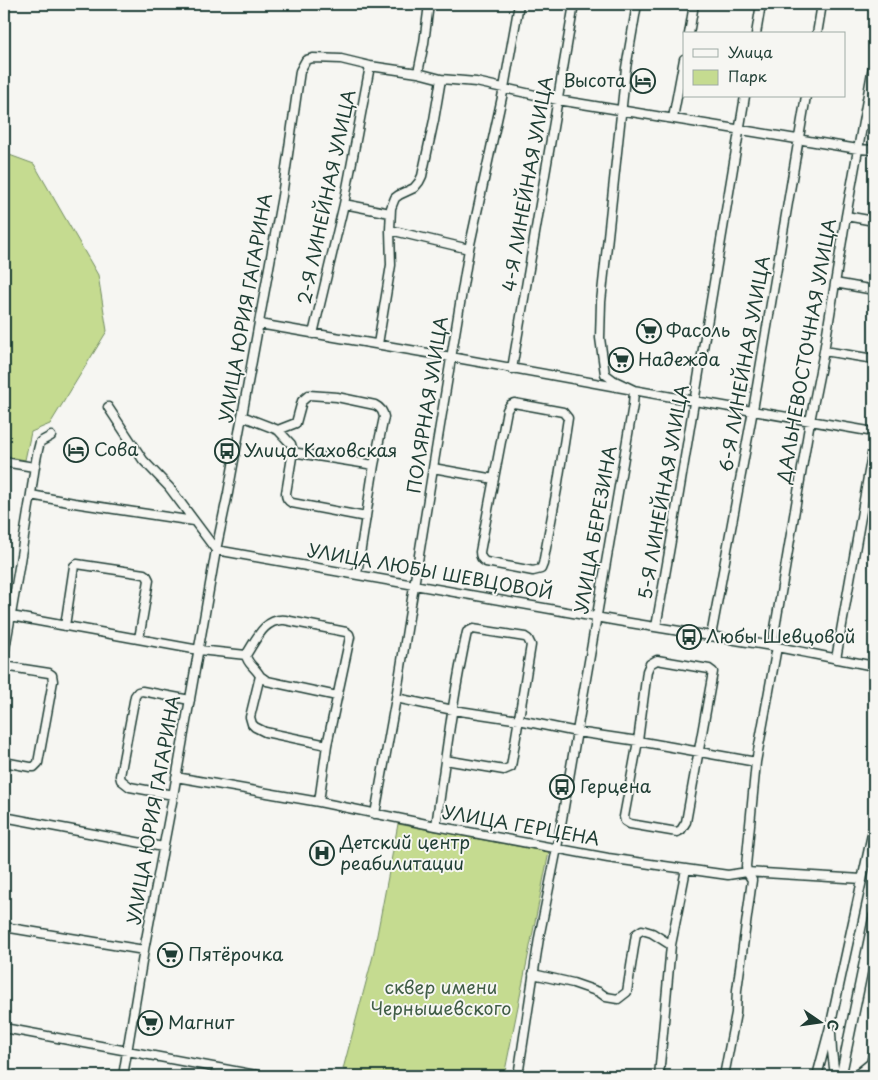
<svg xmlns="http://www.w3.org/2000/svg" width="878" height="1080" viewBox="0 0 878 1080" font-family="'Playpen Sans',sans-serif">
<rect width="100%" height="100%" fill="#f6f6f2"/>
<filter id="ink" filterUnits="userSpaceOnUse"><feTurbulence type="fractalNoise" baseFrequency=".02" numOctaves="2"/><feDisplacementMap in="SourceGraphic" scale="10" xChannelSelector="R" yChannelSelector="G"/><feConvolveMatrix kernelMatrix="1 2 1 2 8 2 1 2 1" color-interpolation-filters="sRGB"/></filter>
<g filter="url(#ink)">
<path fill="#c5db90" stroke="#728c62" d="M4,153L34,164L98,275L107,331L50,424L31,432L25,460L4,456Z
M398,824L549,852L504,1076H387L343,1069L373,956Z"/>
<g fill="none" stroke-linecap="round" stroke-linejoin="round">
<defs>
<path id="minor" d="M689,34L694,4
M756,34L761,4
M817,34L822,4
M418,73L424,43L429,4
M673,118L684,59
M344,204L390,213
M846,216L874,221
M390,230L469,249
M835,283L874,290
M259,324L451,357L672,397L874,432
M313,334L344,204L370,66
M378,344L391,265L390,230L391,208L395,198L399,195L414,188L419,182L422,176L434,120L441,79
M824,351L874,359
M512,369L574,4
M514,403L563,412L568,418L557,489L543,564L541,569L533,571L486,562C482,560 480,557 480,552L507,410L510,405Z
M108,407L143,460L169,487L216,550L618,621L772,646L874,666
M242,416L278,430L296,423L302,401L309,395L337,397L375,405C381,408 383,411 384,417L374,465L357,574
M278,430L291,444L293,451L298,453L374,465
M293,451L286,493C286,498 287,500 292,503L366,517
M4,462L34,467
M433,468L494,479
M31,495L74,503L194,521
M4,612L11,616L199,650L246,655
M65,626L74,566L77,564L144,574L147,576L149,580L139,639
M656,627L672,535L745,96
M711,636L753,410L806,96
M772,646L810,421L824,351L846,216L874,61
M4,654C13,605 21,556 29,506C33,485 34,463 40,442L51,436
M836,659L874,443
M657,660L709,669L713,672L686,822L681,830L677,832L630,824L625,821L624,817L638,741L647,671L650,664Z
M4,666L49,673L52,675L53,681L38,763L34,767H30L4,762
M260,676L267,681L337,696
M396,698L453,710L519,720L577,732L638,741L756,762
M176,777L319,802L436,826L608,858L728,875L747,872L862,879
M173,795L130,787L121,780L120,776L135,696L138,692L142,691L190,700
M319,802L327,745L350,637L349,634L346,632L285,620C264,618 256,640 246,655C247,664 256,668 260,676L250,717L252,724L255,727L265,732L327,745
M375,814L396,698L433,468L469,249L504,88L519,4
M4,817L163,847
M436,826C445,762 453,695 467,632L473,629L525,637L528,639L531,645L511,767L504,770L445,760
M4,927L144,950
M533,974L573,983L599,992L606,997L618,999L627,992L636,934L642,930L652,933L671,945
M4,1028L262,1076
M831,1033L832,1051L835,1076
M123,1076L144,950L172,802L216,550L228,493L282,196L300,71L306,60L313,58L341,59L370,66L418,73L441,79L476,82L558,100L858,149L874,150
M518,1076L539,938L557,848L633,405L634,390L613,380L605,374L600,338L601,302L626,68L637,4
M659,1076L671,945L686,869
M724,1076L736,1013L737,990L752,880L747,872L746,866L756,762L777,647
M817,1076L831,1023L874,825
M855,1076L871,1063L874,1051"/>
<path id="tertiary" d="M841,1076L874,916"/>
</defs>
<use href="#minor" stroke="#1f3d34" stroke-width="11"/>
<use href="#tertiary" stroke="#1f3d34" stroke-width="12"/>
<use href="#minor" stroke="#f6f6f2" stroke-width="8"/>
<use href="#tertiary" stroke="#f6f6f2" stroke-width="9"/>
</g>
</g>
<defs>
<symbol id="hotel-ring" viewBox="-11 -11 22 22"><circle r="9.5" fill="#f6f6f2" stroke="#1f3d34" stroke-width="1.5"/><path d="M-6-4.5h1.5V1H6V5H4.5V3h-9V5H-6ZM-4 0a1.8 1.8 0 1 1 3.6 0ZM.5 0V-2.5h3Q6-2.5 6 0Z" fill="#1f3d34"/></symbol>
<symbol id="supermarket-ring" viewBox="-11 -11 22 22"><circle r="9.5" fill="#f6f6f2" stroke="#1f3d34" stroke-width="1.5"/><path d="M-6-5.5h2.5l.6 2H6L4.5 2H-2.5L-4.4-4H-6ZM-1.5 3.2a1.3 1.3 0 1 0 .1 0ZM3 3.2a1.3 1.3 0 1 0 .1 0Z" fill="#1f3d34"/></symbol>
<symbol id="bus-ring" viewBox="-11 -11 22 22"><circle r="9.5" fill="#f6f6f2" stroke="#1f3d34" stroke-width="1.5"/><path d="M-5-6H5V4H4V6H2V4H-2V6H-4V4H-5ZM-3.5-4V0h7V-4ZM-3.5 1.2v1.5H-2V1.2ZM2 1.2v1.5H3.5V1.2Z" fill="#1f3d34"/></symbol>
<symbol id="hospital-ring" viewBox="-11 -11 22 22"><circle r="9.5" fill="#f6f6f2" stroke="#1f3d34" stroke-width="1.5"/><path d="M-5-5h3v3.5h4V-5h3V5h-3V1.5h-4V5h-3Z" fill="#1f3d34"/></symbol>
</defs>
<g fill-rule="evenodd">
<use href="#hotel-ring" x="629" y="67" width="28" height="28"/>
<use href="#supermarket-ring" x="635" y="317" width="28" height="28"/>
<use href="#supermarket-ring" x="607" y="346" width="28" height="28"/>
<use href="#hotel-ring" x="62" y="436" width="28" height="28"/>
<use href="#bus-ring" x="213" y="437" width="28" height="28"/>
<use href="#bus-ring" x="675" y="623" width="28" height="28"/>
<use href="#bus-ring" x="548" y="773" width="28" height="28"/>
<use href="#hospital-ring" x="308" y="839" width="28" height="28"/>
<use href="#supermarket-ring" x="156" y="941" width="28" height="28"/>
<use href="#supermarket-ring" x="136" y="1009" width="28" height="28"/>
</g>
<g text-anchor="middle" stroke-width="4" stroke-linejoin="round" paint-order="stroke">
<g font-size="18" fill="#1f3d34" stroke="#f6f6f2" text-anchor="start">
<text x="626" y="87" text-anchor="end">Высота</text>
<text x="666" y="337">Фасоль</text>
<text x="638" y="366">Надежда</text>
<text x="94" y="456">Сова</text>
<text x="244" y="457">Улица Каховская</text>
<text x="706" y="643">Любы Шевцовой</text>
<text x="580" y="793">Герцена</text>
<text x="340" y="849">Детский центр<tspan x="340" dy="21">реабилитации</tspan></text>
<text x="188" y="961">Пятёрочка</text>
<text x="168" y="1029">Магнит</text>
</g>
<g font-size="18" fill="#1f3d34" stroke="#f6f6f2">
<text transform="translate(528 184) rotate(-80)" y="6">4-Я ЛИНЕЙНАЯ УЛИЦА</text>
<text transform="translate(327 197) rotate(-78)" y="6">2-Я ЛИНЕЙНАЯ УЛИЦА</text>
<text transform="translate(246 308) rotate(-80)" y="6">УЛИЦА ЮРИЯ ГАГАРИНА</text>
<text transform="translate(807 351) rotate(-80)" y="6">ДАЛЬНЕВОСТОЧНАЯ УЛИЦА</text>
<text transform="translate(745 364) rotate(-80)" y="6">6-Я ЛИНЕЙНАЯ УЛИЦА</text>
<text transform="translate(428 405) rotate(-81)" y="6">ПОЛЯРНАЯ УЛИЦА</text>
<text transform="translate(664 492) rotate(-80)" y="6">5-Я ЛИНЕЙНАЯ УЛИЦА</text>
<text transform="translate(596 530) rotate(-80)" y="6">УЛИЦА БЕРЕЗИНА</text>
<text transform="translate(430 572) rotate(10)" y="6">УЛИЦА ЛЮБЫ ШЕВЦОВОЙ</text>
<text transform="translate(154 810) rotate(-80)" y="6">УЛИЦА ЮРИЯ ГАГАРИНА</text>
<text transform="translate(521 826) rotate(10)" y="6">УЛИЦА ГЕРЦЕНА</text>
</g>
<g font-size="18" fill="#405d46" stroke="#f6f6f2">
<text x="441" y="994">сквер имени<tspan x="441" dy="21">Чернышевского</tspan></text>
</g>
</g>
<rect width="878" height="1080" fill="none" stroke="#f6f6f2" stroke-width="20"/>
<rect x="10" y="10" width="858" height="1060" fill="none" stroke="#1f3d34" stroke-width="2" filter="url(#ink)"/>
<rect x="683" y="32" width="162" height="65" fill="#f6f6f2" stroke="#a0aca6"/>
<rect x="693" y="49" width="25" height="8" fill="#f6f6f2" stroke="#a0aca6"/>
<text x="728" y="58" font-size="15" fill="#1f3d34">Улица</text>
<rect x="693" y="70" width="25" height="15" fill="#c5db90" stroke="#a0aca6"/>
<text x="728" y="82" font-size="15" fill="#1f3d34">Парк</text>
<g transform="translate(820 1022) rotate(103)" stroke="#f6f6f2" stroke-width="4" paint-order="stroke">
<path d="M0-4L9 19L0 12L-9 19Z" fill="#1f3d34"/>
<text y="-8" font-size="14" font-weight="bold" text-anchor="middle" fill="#1f3d34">С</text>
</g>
</svg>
